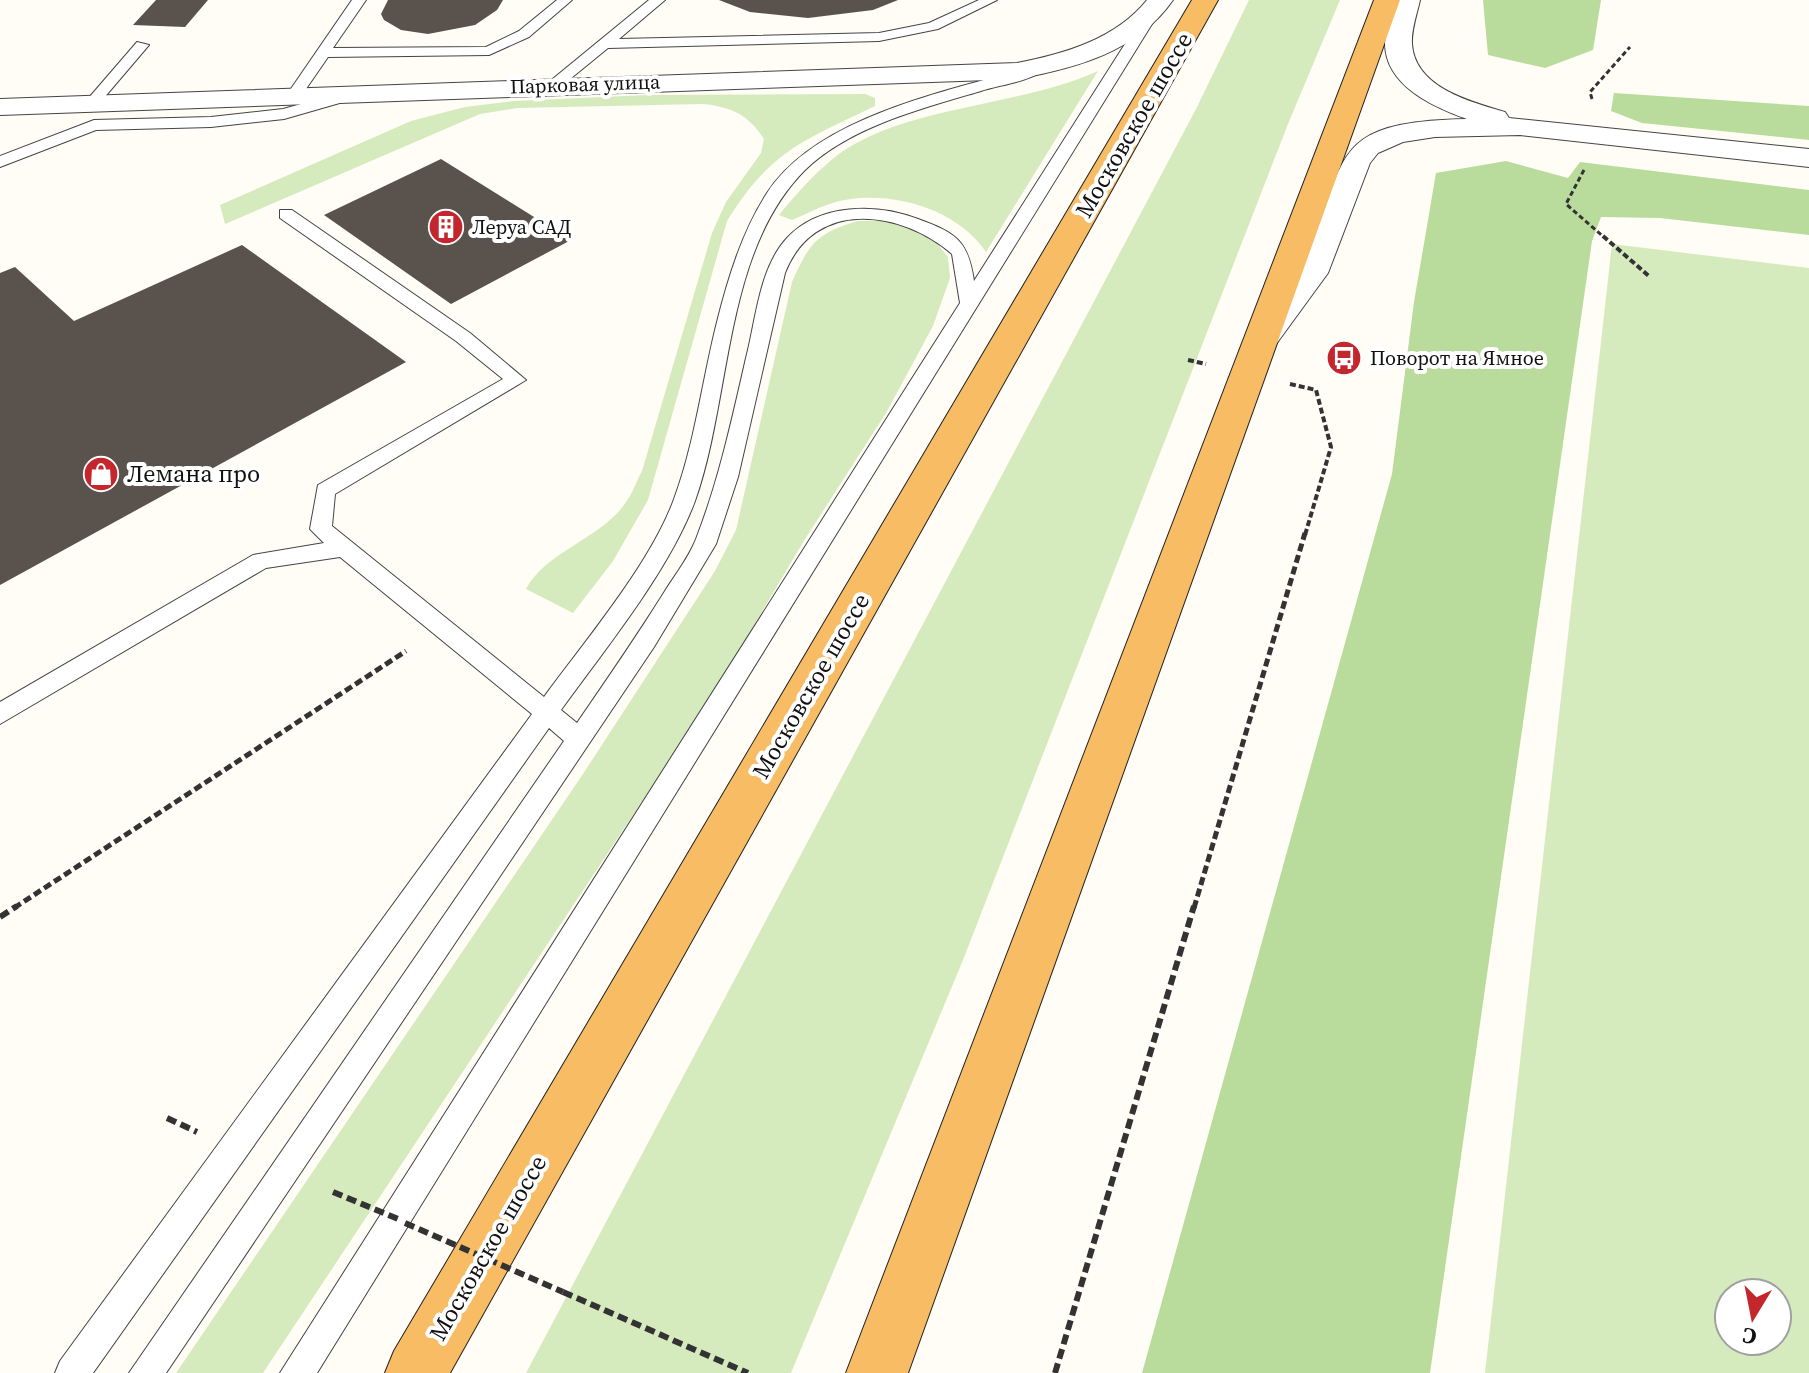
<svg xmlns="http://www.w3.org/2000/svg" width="1809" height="1373" viewBox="0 0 1809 1373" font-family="'Source Serif 4',serif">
<rect width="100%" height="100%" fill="#fffdf5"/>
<path fill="#d5ebbd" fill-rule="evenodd" d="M1249,0H1340L1288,124L963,960L791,1373H526L1196,109Z
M1098,71L986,252C958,211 900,193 851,199C830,201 811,212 792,220L779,215C796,194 814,174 835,157C901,106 1020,107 1098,71Z
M865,94L875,98V106C803,141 771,150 727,221L648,500L613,561L573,613L526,589C547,551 598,540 624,505C632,495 636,482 642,471L712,233L726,202L761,153L764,139C748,114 731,107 703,104L517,108L480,114L225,224L220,205L411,121L465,107L514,101L647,95Z
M858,221H887L911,230L936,242L948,257L950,278L933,326L886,413L805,539L712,696L263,1373H176L583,774L715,571L736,530L792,282C809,244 816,233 858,221Z
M1612,244L1809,268V1373H1485ZM1729,1293H1777V1341H1729Z"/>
<path fill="#b9dc9c" d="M1483,0H1601L1593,50L1545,68L1488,55Z
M1614,93L1809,106V140L1642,123L1611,111Z
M1506,161L1568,178L1580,162L1809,190V235L1660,218L1601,217L1592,241L1430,1373H1142L1392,474L1414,302L1436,173Z"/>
<path fill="#5a524d" d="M156,0H208L185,27L133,25Z
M388,0H503L497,10L475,25L428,34L401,30L384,20L381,14Z
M719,0H898L873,10L808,18L750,12Z
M441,159L571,240L451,304L324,215Z
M242,245L406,362L0,585V273L15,267L74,321Z"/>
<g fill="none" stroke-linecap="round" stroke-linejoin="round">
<defs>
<path id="service" d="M352,0H366L333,48L486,47L519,31L557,0H572L529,37L489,55L328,57L299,99H289L286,96Z
M649,0H665L619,39L879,33L929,23L979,0H997L938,29L879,41L608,48L559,88H549V82Z
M1153,7L1160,11L317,1373H280L960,303L952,254C901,210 814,198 785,273L738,477L716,544L654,647L166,1373H129L564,741L549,728L93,1373H55L60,1361L532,714L340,557L266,568L0,724V702L253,555L324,543L310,529L318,485L503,379L456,341L280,218V210H292L470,333L526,380L335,494L332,526L544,697C585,641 651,563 674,499C695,443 702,381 717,322C728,278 742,232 767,193C817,116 948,91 1031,67L1043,70C1029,82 999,85 981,91C923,108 849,127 805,170C723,252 732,397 695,501C669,571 605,649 561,710L577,723C607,679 637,636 665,591C675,575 689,557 696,539C719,480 732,419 746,358C756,320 759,268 787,238C819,203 877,203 918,219C956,233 968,240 974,281L1146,11Z
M137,42L149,45L97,106H87V100Z
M352,90L360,95L357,98L284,119L211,127L96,130L0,167V156L94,120L211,117L283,109Z"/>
<path id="minor" d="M1147,0H1173C1137,52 1076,68 1017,79L0,115V99L1017,63C1064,54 1116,39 1147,0Z"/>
<path id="tertiary" d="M1394,0H1420C1417,14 1411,30 1412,44C1415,88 1471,102 1505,112L1509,118L1809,149V167L1520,135L1435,137L1403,142L1378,153L1370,163L1328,273L1274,347L1262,350L1250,347L1245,339C1260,316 1283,295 1297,271C1355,165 1315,122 1467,119C1434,107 1385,86 1385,43C1386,28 1391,14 1394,0Z"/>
<path id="trunk" d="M1192,0H1218L450,1373H385L394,1351Z
M1374,0H1400L908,1373H846Z"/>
</defs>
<use href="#service" stroke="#444" stroke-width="2"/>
<use href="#minor" stroke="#444" stroke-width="2"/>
<use href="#tertiary" stroke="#444" stroke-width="2"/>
<use href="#trunk" stroke="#222" stroke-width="2"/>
<path stroke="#333" stroke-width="3" stroke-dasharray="5 3" stroke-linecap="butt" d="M1592,99L1590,92L1630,47
M1584,170L1566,204L1605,238"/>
<path stroke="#333" stroke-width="4" stroke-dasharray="6 3" stroke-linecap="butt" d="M1603,236L1650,277
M1188,360L1206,364
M1290,384L1316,390L1331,447L1305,535"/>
<path stroke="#333" stroke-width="5" stroke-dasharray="8 4" stroke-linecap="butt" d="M14,908L406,651
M1194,908L1305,533"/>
<path stroke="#333" stroke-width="6" stroke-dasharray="10 5" stroke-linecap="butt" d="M0,917L17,906
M167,1118L197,1132
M563,1292L748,1373
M1055,1373L1194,906"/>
<use href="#service" fill="#fff" fill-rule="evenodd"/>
<use href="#minor" fill="#fff" fill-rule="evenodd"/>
<use href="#tertiary" fill="#fff" fill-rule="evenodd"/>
<use href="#trunk" fill="#f7bc64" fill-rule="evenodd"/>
<path stroke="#333" stroke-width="6" stroke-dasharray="10 5" stroke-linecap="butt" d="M333,1192L398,1219
M405,1223L563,1292"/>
</g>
<defs>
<symbol id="building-disc" viewBox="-11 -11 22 22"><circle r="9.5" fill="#c4262e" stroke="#fff"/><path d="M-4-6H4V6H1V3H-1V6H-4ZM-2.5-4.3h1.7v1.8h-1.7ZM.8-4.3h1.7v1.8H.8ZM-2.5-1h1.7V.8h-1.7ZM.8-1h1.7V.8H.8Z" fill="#fff"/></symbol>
<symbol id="bus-disc" viewBox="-11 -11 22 22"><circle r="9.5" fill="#c4262e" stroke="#fff"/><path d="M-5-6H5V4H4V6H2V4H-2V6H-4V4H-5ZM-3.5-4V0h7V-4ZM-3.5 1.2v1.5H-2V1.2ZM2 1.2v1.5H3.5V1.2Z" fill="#fff"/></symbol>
<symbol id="shop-disc" viewBox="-11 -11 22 22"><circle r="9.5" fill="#c4262e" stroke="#fff"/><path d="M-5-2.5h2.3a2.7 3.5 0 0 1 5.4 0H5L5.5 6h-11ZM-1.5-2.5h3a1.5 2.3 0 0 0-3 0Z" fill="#fff"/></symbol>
</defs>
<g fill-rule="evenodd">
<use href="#building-disc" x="426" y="207" width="40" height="40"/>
<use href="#bus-disc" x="1324" y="338" width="40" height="40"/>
<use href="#shop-disc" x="81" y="454" width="40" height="40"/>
</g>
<g text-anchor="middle" stroke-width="8" stroke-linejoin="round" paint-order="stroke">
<g font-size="20" fill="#111" stroke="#fff">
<text transform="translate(585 84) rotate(-2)" y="7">Парковая улица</text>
</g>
<g font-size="20" fill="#111" stroke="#fff" text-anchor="start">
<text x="472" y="234">Леруа САД</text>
<text x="1370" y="365">Поворот на Ямное</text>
</g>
<g font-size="24" fill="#111" stroke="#fff">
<text transform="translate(1134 125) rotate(-60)" y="8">Московское шоссе</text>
<text transform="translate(811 686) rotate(-60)" y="8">Московское шоссе</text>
<text transform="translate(488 1248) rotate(-60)" y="8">Московское шоссе</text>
</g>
<g font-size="24" fill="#111" stroke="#fff" text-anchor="start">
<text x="127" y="482">Лемана про</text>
</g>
</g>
<g transform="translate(1753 1317) rotate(190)"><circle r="38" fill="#ffffff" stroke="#a0a0a0" stroke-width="2"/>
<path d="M0-6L14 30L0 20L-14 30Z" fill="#c4262e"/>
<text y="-12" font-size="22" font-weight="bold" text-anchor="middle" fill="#111111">С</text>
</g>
</svg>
